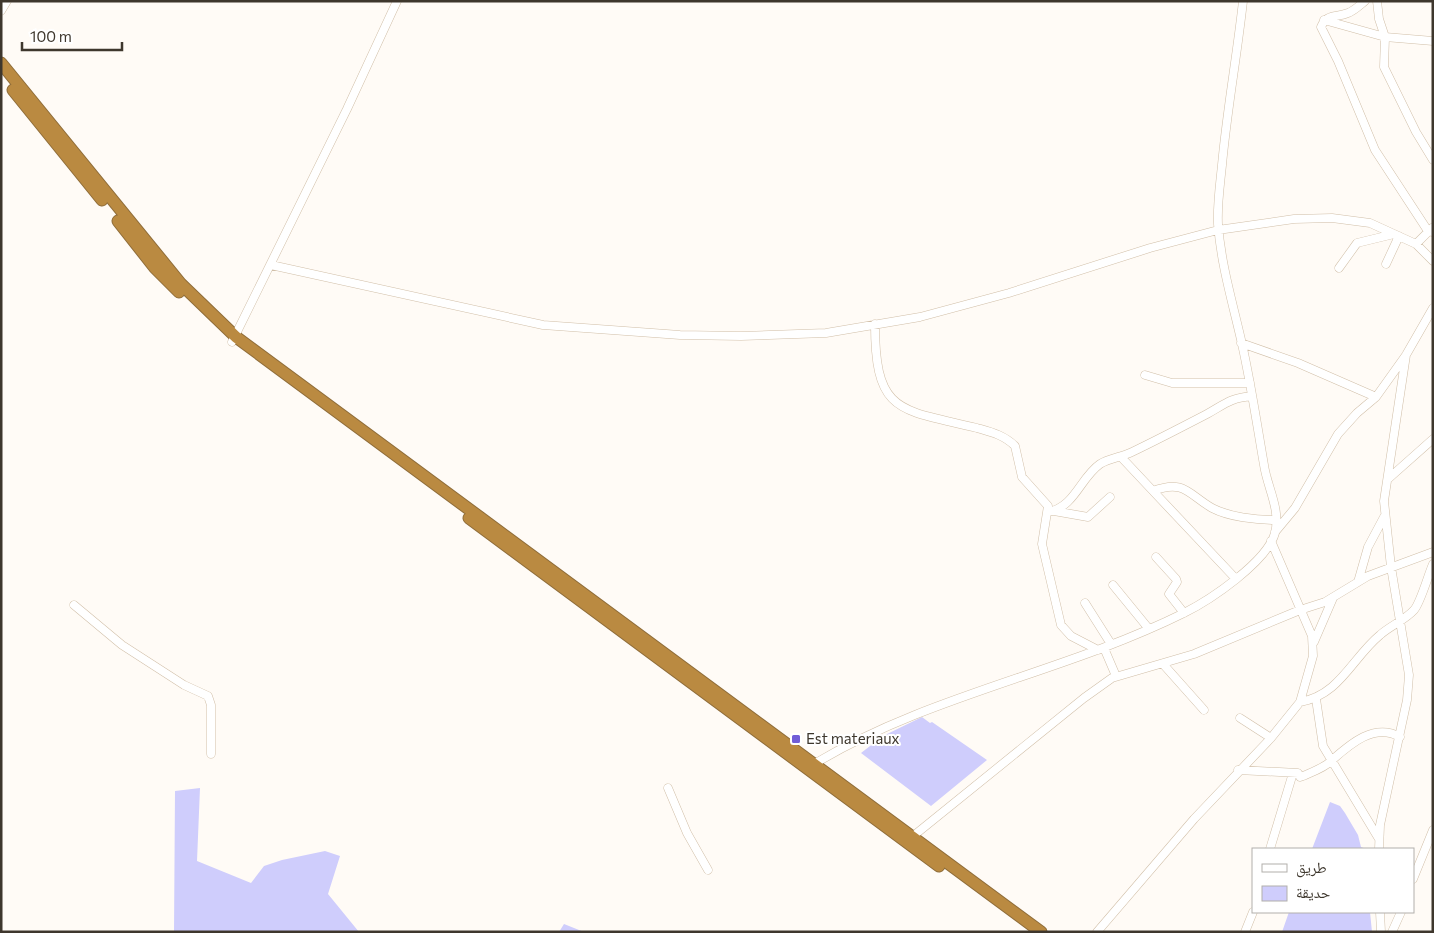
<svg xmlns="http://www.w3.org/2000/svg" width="1434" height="933" viewBox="0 0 1434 933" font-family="Commissioner,'Noto Naskh Arabic',sans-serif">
<rect width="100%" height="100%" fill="#fffbf6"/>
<path fill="#cfcdfc" d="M922,717L930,723L932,722L987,760L931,806L861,753L883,736Z
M200,788L197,861L251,883L264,866L282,860L325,851L340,856L328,894L359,932H174L175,791Z
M1330,802L1340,806L1345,813L1358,835L1361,847L1366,849H1312Z
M1289,912H1370L1372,932H1282Z
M564,924L584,932H559Z"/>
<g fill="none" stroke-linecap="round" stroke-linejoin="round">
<defs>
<path id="minor" d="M1365,1C1360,5 1354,11 1348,13C1336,18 1327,13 1321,27L1338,61L1375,150L1428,231L1433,232
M1377,1L1379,19L1385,37L1384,67L1416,132L1433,160
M1,11L7,1
M1324,20L1385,37L1433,41
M1416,244L1432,228
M1386,264L1399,236
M271,265L543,325L680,335L741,336L826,333L920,317L1009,293L1150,248L1218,230L1294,219L1332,218L1370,223L1416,244L1433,261
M1339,268L1357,243L1394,234
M875,324C875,415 900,409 977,428C991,432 1004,435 1015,446L1022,477L1048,506L1042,544L1061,625L1071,636L1098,650
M232,342L347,109L397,1
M1241,343L1298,363L1376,397
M1145,375L1172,383H1250
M1122,458L1153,491C1184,479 1188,494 1212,508C1229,517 1256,520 1276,520
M1388,479L1433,439
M1153,491L1236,579
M1054,511L1088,517L1110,497
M1048,512C1075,507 1080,478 1100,464C1109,458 1122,457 1132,452C1157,440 1182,427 1207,414C1225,404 1230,398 1252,396
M1275,532L1295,508L1338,434L1357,413L1376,397L1406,355L1433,308
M1156,557L1176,579L1177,582L1169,594L1184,613
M1358,582L1368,547L1384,517
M1113,585L1149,629
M1085,603L1111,644
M74,605L122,645L184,685L208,696L211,705V754
M1314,642L1333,598
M1104,648L1116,676
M1163,664L1204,710
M1316,699L1323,746L1379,839
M1300,702C1340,695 1352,658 1380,635C1390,626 1405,620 1414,610C1421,602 1428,575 1433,564
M1240,718L1271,738
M814,764C931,694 1063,673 1184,613C1210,600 1267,562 1275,533C1281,509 1267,487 1264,465C1257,425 1251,384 1242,344C1233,304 1221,265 1218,224C1217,205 1220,185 1222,165C1227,110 1237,56 1243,1
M1238,770L1298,773L1300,777L1303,776C1312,772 1324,768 1331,761C1349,745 1374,722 1400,737
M668,788L687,833L708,870
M912,837L1084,698L1112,678L1194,654L1300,610L1325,602L1368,576L1433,552
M1270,849L1293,773
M1379,849L1380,825L1407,700L1409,675L1391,567L1384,501L1406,355
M1413,879L1433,830
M1380,912L1381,932
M1097,932L1194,819L1271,738L1300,702L1313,656L1312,636L1271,541
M1245,932L1253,912
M1392,932L1401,912"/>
<path id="highway" d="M1,63L181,284L236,337L1041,932
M13,90L102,200
M118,221L155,268L179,292
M469,518L939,866"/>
</defs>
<use href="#minor" stroke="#d1bfa8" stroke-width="9"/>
<use href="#highway" stroke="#8f6d3a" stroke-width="13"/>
<use href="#minor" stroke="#fff" stroke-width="8"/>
<use href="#highway" stroke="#ba8a41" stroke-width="11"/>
</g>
<rect fill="#715dd7" stroke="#fff" stroke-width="2" x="791" y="734" width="10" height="10" rx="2.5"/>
<g text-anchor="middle" stroke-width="4" stroke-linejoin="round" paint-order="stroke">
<g font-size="15" fill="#3e372d" stroke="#fff" text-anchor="start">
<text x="806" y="744">Est materiaux</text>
</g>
</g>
<rect width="1434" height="933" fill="none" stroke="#3e372d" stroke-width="5"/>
<rect x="1252" y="848" width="162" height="65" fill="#ffffff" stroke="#b2afab"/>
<rect x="1262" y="864" width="25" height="8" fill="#ffffff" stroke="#b2afab"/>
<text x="1296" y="873" font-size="15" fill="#3e372d">طريق</text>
<rect x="1262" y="886" width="25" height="15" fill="#cfcdfc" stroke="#b2afab"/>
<text x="1296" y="898" font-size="15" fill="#3e372d">حديقة</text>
<path d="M22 42v8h100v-8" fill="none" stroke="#3e372d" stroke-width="2.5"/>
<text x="30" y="42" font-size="15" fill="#3e372d" stroke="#ffffff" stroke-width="4" paint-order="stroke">100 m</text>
</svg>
